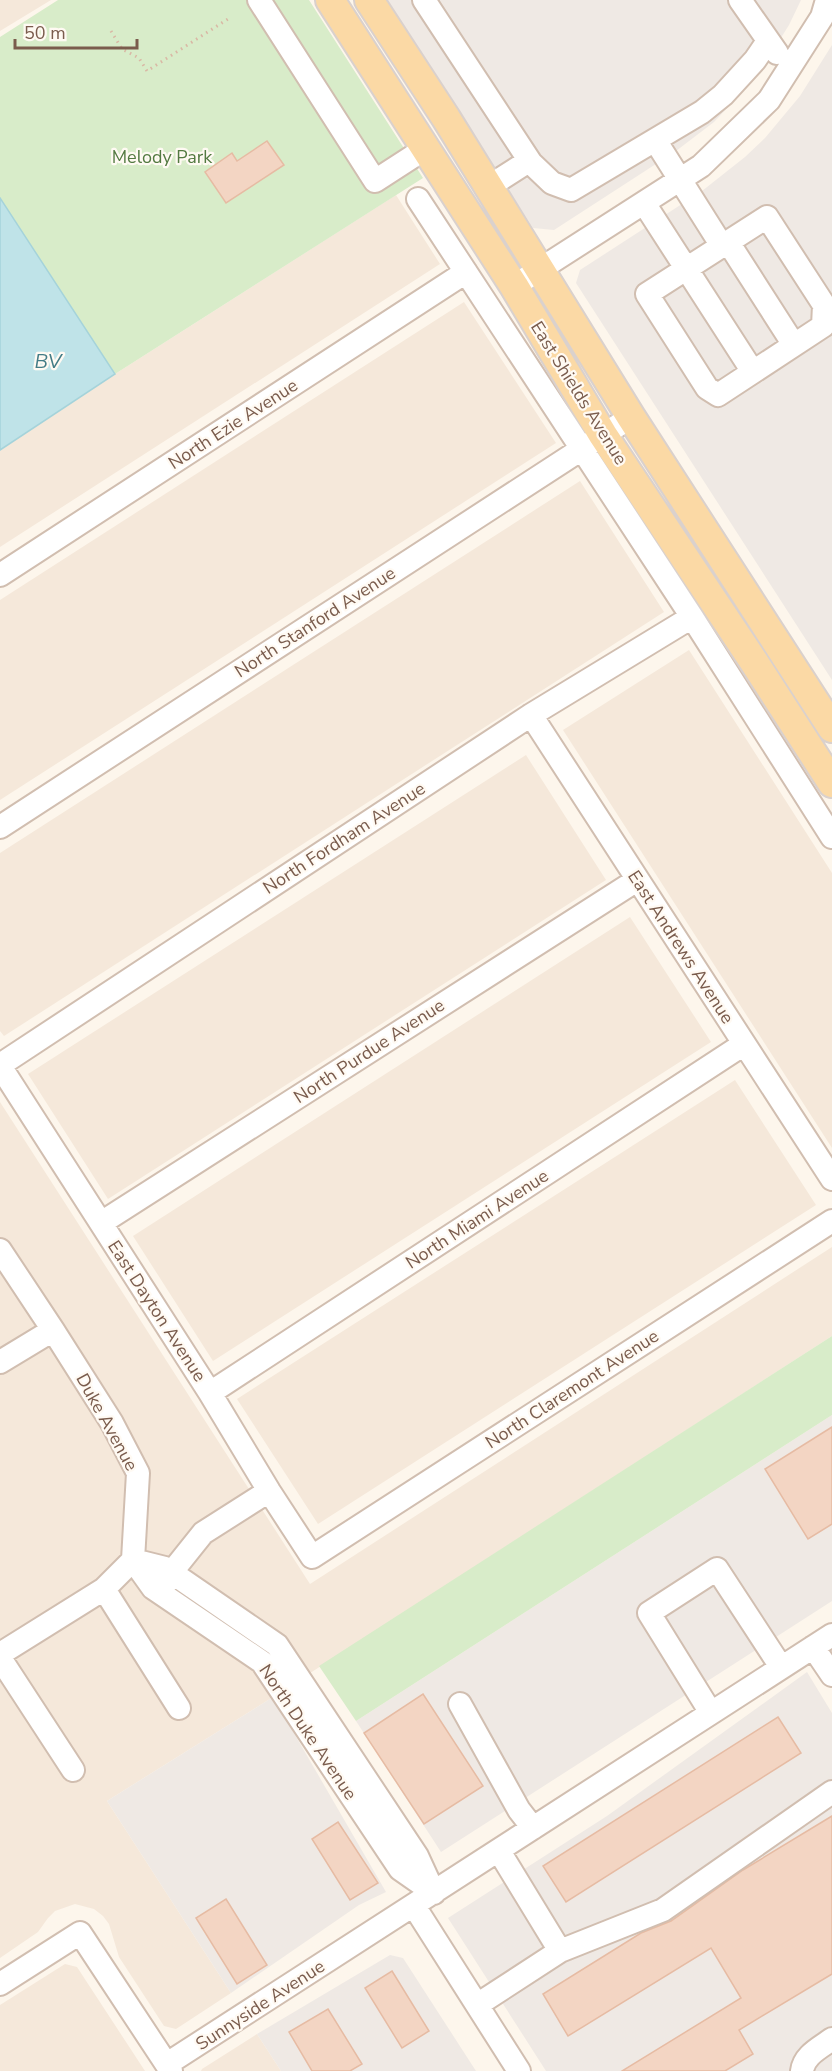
<svg xmlns="http://www.w3.org/2000/svg" width="832" height="2071" viewBox="0 0 832 2071" font-family="'Nunito Sans',sans-serif">
<rect width="100%" height="100%" fill="#fdf6ec"/>
<path fill="#f5e8da" d="M0,0H51L0,31Z
M396,195L440,264L0,547V450L115,374Z
M464,302L556,443L0,800V600Z
M580,481L664,612L4,1036L0,1031V853Z
M689,650L832,873V1148L563,730Z
M526,755L606,880L108,1199L28,1074Z
M630,917L711,1042L213,1361L133,1236Z
M735,1080L816,1205L318,1524L237,1399Z
M0,1102L310,1584L832,1247V1336L273,1697L107,1801L231,1993L176,2029L164,2026L119,1957L109,1924L103,1916L94,1909L75,1904L55,1911L48,1918L38,1932L0,1958Z
M65,1964L77,1967L145,2071H0V2005Z
M257,2034L281,2071H201L202,2069Z"/>
<path fill="#efe9e4" d="M387,0H801L789,25L762,68L747,87L714,122L676,151L554,230L533,228Z
M832,45V680L576,283L580,270L702,191L745,157L765,138L800,96Z
M832,1415V1601L441,1852L356,1721Z
M807,1672L832,1713V2071H546L448,1918L607,1816Z
M273,1697L386,1892L359,1905L231,1993L107,1801Z
M390,1955L403,1958L476,2071H281L257,2034Z"/>
<path fill="#d8ecc9" d="M58,0H309L423,178L115,374L0,198V37Z
M832,1336V1415L356,1721L319,1666Z"/>
<path fill="#bfe3e8" stroke="#a5d3da" stroke-width="1.5" d="M0,198L115,374L0,450Z"/>
<path fill="#f3d5c3" stroke="#e6bba3" stroke-width="1.5" d="M267,141L284,165L226,203L205,172L232,153L237,161Z
M832,1427V1524L808,1539L765,1469Z
M423,1694L483,1786L424,1824L364,1733Z
M778,1717L801,1753L566,1902L543,1866Z
M832,1816V1974L739,2030L753,2054L725,2071H622L741,1998L711,1948L568,2036L543,1994L641,1933L671,1921L743,1870Z
M338,1822L378,1883L350,1900L312,1839Z
M226,1899L267,1965L237,1984L196,1918Z
M392,1971L429,2031L402,2048L365,1988Z
M328,2009L362,2064L350,2071H312L289,2032Z"/>
<g fill="none" stroke-linecap="round" stroke-linejoin="round">
<defs>
<path id="minor" d="M259,0L375,181L426,148
M424,0L531,163
M740,0L777,53
M655,140L722,246
M488,187L524,164L531,163L552,183L571,190L702,112L723,95L755,60L768,41
M418,199L692,617L832,837
M644,203L753,372
M767,217L824,305L823,326L718,395L707,388L647,294Z
M728,242L794,345
M514,286L701,166L769,100L822,17L827,0
M0,575L466,272
M531,715L832,1179
M0,827L631,417
M0,1065L531,715L692,617
M0,1066L210,1393L269,1491L312,1557L832,1221
M101,1223L637,880
M0,1250L53,1330L112,1423L138,1473L133,1560L104,1589L0,1654
M0,1362L53,1330
M210,1393L744,1044
M133,1560L165,1568L277,1645L417,1856L434,1893
M133,1560L153,1588L262,1662L400,1869L433,1892
M164,1586L171,1573L203,1533L269,1491
M104,1589L179,1708
M813,1647L832,1675
M0,1658L73,1770
M460,1704L519,1810L533,1828
M711,1713L649,1613L717,1569L781,1667
M414,1906L519,2071
M560,1951L663,1910L832,1792
M0,1984L80,1933L171,2071
M477,2005L560,1951L499,1851
M167,2064L832,1635
M802,2071C804,2055 820,2048 832,2039"/>
<path id="major" d="M330,0L514,286L603,435L754,662L832,783
M369,0L446,118L631,417L832,728"/>
</defs>
<use href="#minor" stroke="#d1beb0" stroke-width="26"/>
<use href="#major" stroke="#dad1cd" stroke-width="32"/>
<path stroke="#d9b8a5" stroke-width="3" stroke-dasharray="1.5 4.5" stroke-linecap="butt" d="M111,31L122,49L139,58L147,71L231,17"/>
<use href="#minor" stroke="#fff" stroke-width="22"/>
<use href="#major" stroke="#fbd9a5" stroke-width="28"/>
</g>
<g text-anchor="middle" stroke-width="4.5" stroke-linejoin="round" paint-order="stroke">
<g font-size="18" fill="#537a41" stroke="#fffaf3">
<text x="162" y="163">Melody Park</text>
</g>
<g font-size="18" fill="#7a5c4d" stroke="#fffaf3">
<text transform="translate(579 393) rotate(58)" y="6">East Shields Avenue</text>
<text transform="translate(233 424) rotate(-33)" y="6">North Ezie Avenue</text>
<text transform="translate(315 622) rotate(-33)" y="6">North Stanford Avenue</text>
<text transform="translate(344 838) rotate(-33)" y="6">North Fordham Avenue</text>
<text transform="translate(681 947) rotate(57)" y="6">East Andrews Avenue</text>
<text transform="translate(369 1051) rotate(-33)" y="6">North Purdue Avenue</text>
<text transform="translate(477 1219) rotate(-33)" y="6">North Miami Avenue</text>
<text transform="translate(157 1311) rotate(57)" y="6">East Dayton Avenue</text>
<text transform="translate(572 1389) rotate(-33)" y="6">North Claremont Avenue</text>
<text transform="translate(107 1422) rotate(61)" y="6">Duke Avenue</text>
<text transform="translate(308 1732) rotate(56)" y="6">North Duke Avenue</text>
<text transform="translate(260 2005) rotate(-33)" y="6">Sunnyside Avenue</text>
</g>
<g font-size="20" font-style="italic" fill="#437c86" stroke="#fffaf3">
<text x="48" y="368">BV</text>
</g>
</g>
<path d="M15 39v9h122v-9" fill="none" stroke="#7a5c4d" stroke-width="3"/>
<text x="24" y="39" font-size="18" fill="#7a5c4d" stroke="#fffaf3" stroke-width="4.5" paint-order="stroke">50 m</text>
</svg>
